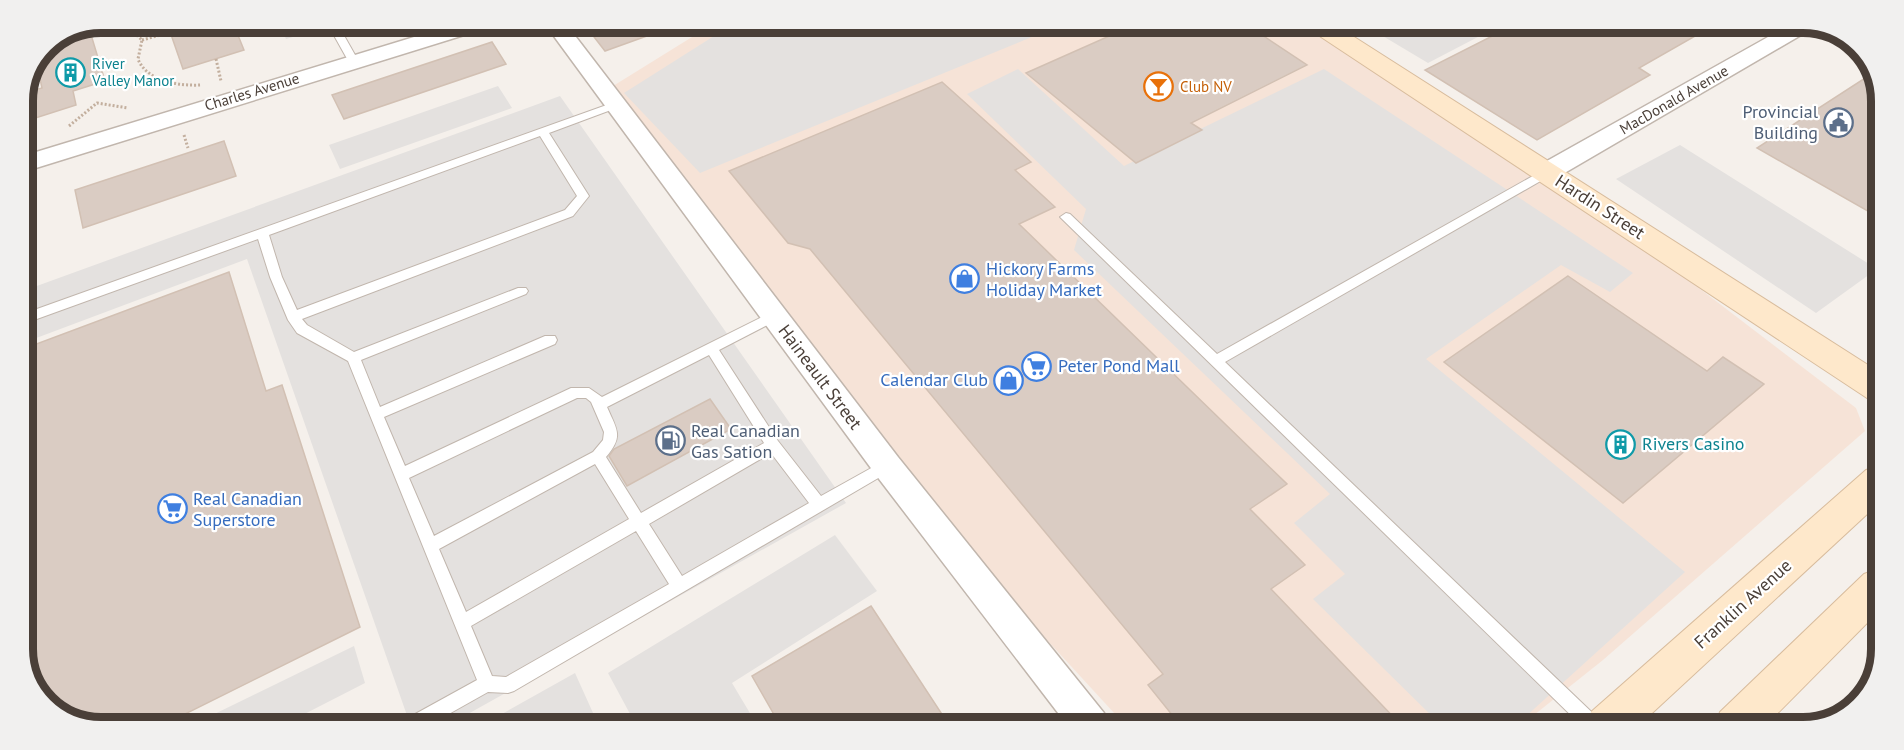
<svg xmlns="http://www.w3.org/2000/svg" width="1904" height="750" viewBox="0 0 1904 750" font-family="'PT Sans',sans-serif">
<rect width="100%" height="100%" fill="#f5f0eb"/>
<path fill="#f6e3d7" d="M713,24L1321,26L1547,172L1856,408L1865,431L1603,660L1519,727L1126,726L887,466L605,91Z"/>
<path fill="#e4e1df" d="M279,23H340L286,39Z
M733,24L1061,25L700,173L624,93Z
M1366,26H1499L1428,63Z
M1018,69L1124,166L1324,69L1633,273L1610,292L1561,265L1426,359L1685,572L1514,727H1443L1313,599L1345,574L1294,523L1330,494L1074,250L1086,209L967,94Z
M498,86L512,108L340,169L329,145Z
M560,96L846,503L450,724H410L247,259L23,343V291Z
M1680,145L1877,269L1816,313L1616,179Z
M835,535L877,591L732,683L757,725H636L608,673Z
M354,646L365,683L285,724L196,723Z
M575,673L598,724H484Z"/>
<path fill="#daccc3" stroke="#d2c0b3" stroke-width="1.5" d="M167,23H233L244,50L183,69Z
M584,24H672V27L605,51Z
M1134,25H1247L1307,65L1191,123L1202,130L1136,163L1026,73Z
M1512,26H1536L1711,27L1639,68L1650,75L1537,140L1425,70Z
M89,28L105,81L73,91L76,105L23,122L24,93L42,88L37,65L46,45Z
M492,42L506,64L344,119L332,95Z
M1873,73L1881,96L1880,218L1757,148Z
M942,82L1031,162L1015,170L1055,207L1019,224L1287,484L1250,509L1305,565L1271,589L1402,726H1181L1148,685L1163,674L810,249L788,243L729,171Z
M224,141L236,176L83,228L75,190Z
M229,272L266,391L282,385L360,627L167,723H76L39,697L23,654V349Z
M1568,276L1707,371L1723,357L1764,384L1623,503L1444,362Z
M710,399L731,429L627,486L609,456L614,449Z
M871,606L949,725H780L752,676Z"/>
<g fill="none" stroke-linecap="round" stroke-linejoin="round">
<defs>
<path id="service" d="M327,23H337L359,62L358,64H350Z
M615,102L620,105L619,107L549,133L589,196L573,216L302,319L307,325L354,352L518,288H526L528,291L526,294L361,360L380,407L545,336H555L557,340L555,344L384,417L405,466L571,388H589L602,397L774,311L780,316L779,319L719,350L778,441L821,496L882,462L887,460L892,462L894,466L892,470L514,691L508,693L488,692L431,724H405L408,718L477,680L348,361L297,333L288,320L270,277L258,239L23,324V314ZM540,136L577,196L565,210L297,310L282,277L269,235ZM709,355L764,443L641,513L606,457C624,436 617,430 607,407ZM577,398H586L591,402L604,432L603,440L593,452L434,536L409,478ZM771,453L809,503L682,576L649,524ZM595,464L629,519L466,612L439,549ZM636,531L669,584L506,677L492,676L471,626Z
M1547,168L1553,172L1551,175L1225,362L1601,721L1604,727H1583L1060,217L1066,213L1070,214L1217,354Z"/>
<path id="minor" d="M460,23H493L490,27L23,172V156Z
M545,24H566L898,457L1104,713L1109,726H1068L876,475Z
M1786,27H1812L1808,31L1556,178L1547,180L1538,178L1535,172L1538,166Z"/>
<path id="secondary" d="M1309,26H1337L1879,372V402L1867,398L1312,31Z
M1879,466L1878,504L1637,727H1585L1591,712L1866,470Z
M1878,569V612L1764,727H1714L1720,712L1864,574Z"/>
</defs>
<use href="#service" stroke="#c1b6ad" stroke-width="2"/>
<use href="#minor" stroke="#c1b6ad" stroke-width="3"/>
<use href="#secondary" stroke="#d8bc9d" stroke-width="2"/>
<path stroke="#c3af9e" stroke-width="3" stroke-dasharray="2 2" stroke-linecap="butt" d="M129,23L128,27L142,40L138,59C147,82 180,86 201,85
M142,40L168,33
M216,59L221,81
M69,126L97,103L128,108
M184,135L188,148"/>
<use href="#service" fill="#fff" fill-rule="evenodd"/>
<use href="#minor" fill="#fff" fill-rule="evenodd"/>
<use href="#secondary" fill="#fee8cb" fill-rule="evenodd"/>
</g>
<defs>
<symbol id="building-ring" viewBox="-11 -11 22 22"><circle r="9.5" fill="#fff" stroke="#0f9aa8" stroke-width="1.5"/><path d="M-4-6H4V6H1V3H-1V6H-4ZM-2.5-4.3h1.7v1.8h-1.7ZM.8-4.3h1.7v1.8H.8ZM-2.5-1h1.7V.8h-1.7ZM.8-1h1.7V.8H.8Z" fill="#0f9aa8"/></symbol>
<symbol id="bar-ring" viewBox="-11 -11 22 22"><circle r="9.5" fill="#fff" stroke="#e8710a" stroke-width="1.5"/><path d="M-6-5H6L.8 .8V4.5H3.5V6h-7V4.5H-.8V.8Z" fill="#e8710a"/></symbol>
<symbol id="civic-ring" viewBox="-11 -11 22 22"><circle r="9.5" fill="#fff" stroke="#5c6f8a" stroke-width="1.5"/><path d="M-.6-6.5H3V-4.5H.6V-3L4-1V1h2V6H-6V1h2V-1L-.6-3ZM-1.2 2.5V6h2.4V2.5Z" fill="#5c6f8a"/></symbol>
<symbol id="shop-ring" viewBox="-11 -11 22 22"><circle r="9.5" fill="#fff" stroke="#3f7fe0" stroke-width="1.5"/><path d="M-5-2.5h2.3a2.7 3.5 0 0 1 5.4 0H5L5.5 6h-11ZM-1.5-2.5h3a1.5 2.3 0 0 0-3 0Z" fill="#3f7fe0"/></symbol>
<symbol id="supermarket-ring" viewBox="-11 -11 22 22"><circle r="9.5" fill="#fff" stroke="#3f7fe0" stroke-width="1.5"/><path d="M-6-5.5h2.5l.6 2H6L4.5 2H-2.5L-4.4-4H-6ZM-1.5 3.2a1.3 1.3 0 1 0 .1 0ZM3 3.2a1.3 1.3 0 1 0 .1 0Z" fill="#3f7fe0"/></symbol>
<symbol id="fuel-ring" viewBox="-11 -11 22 22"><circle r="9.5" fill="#fff" stroke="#5c6f8a" stroke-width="1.5"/><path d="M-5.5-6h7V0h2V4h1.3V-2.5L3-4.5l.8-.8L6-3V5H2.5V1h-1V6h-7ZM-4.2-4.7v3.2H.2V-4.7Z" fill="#5c6f8a"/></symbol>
</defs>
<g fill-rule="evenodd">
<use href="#building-ring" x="54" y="56" width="33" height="33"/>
<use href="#bar-ring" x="1142" y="70" width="33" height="33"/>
<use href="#civic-ring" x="1822" y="106" width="33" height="33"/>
<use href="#shop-ring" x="948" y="262" width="33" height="33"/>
<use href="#supermarket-ring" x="1020" y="350" width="33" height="33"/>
<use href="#shop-ring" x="992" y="364" width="33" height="33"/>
<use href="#fuel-ring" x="654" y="424" width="33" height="33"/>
<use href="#building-ring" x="1604" y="428" width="33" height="33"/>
<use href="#supermarket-ring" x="156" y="492" width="33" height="33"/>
</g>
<g text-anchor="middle" stroke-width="4.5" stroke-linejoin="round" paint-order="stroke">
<g font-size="15" fill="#0d838f" stroke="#fff" text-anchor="start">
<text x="92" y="69">River<tspan x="92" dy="17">Valley Manor</tspan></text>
</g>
<g font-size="15" fill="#c56008" stroke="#fff" text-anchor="start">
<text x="1180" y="92">Club NV</text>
</g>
<g font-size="15" fill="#4a3f38" stroke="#fff">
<text transform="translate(252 92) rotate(-17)" y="5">Charles Avenue</text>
<text transform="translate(1674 100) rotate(-30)" y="5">MacDonald Avenue</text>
</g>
<g font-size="18" fill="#4e5e75" stroke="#fff" text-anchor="end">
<text x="1818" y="118">Provincial<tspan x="1818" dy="21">Building</tspan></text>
<text x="691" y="437" text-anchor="start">Real Canadian<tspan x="691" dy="21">Gas Sation</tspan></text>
</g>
<g font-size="18" fill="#4a3f38" stroke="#fff">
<text transform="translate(1600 207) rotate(33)" y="6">Hardin Street</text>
<text transform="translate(820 377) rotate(53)" y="6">Haineault Street</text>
<text transform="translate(1743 604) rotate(-42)" y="6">Franklin Avenue</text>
</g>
<g font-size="18" fill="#366cbe" stroke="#fff" text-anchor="start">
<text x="986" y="275">Hickory Farms<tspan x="986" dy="21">Holiday Market</tspan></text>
<text x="1058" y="372">Peter Pond Mall</text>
<text x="988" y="386" text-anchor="end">Calendar Club</text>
<text x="193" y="505">Real Canadian<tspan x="193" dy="21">Superstore</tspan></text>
</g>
<g font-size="18" fill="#0d838f" stroke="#fff" text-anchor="start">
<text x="1642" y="450">Rivers Casino</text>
</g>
</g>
<path d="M0 0H1904V750H0ZM101 33H1803A68 68 0 0 1 1871 101V649A68 68 0 0 1 1803 717H101A68 68 0 0 1 33 649V101A68 68 0 0 1 101 33Z" fill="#f1f0ef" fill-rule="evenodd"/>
<path fill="none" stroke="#4a3f38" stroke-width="8" d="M101 33H1803A68 68 0 0 1 1871 101V649A68 68 0 0 1 1803 717H101A68 68 0 0 1 33 649V101A68 68 0 0 1 101 33Z"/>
</svg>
